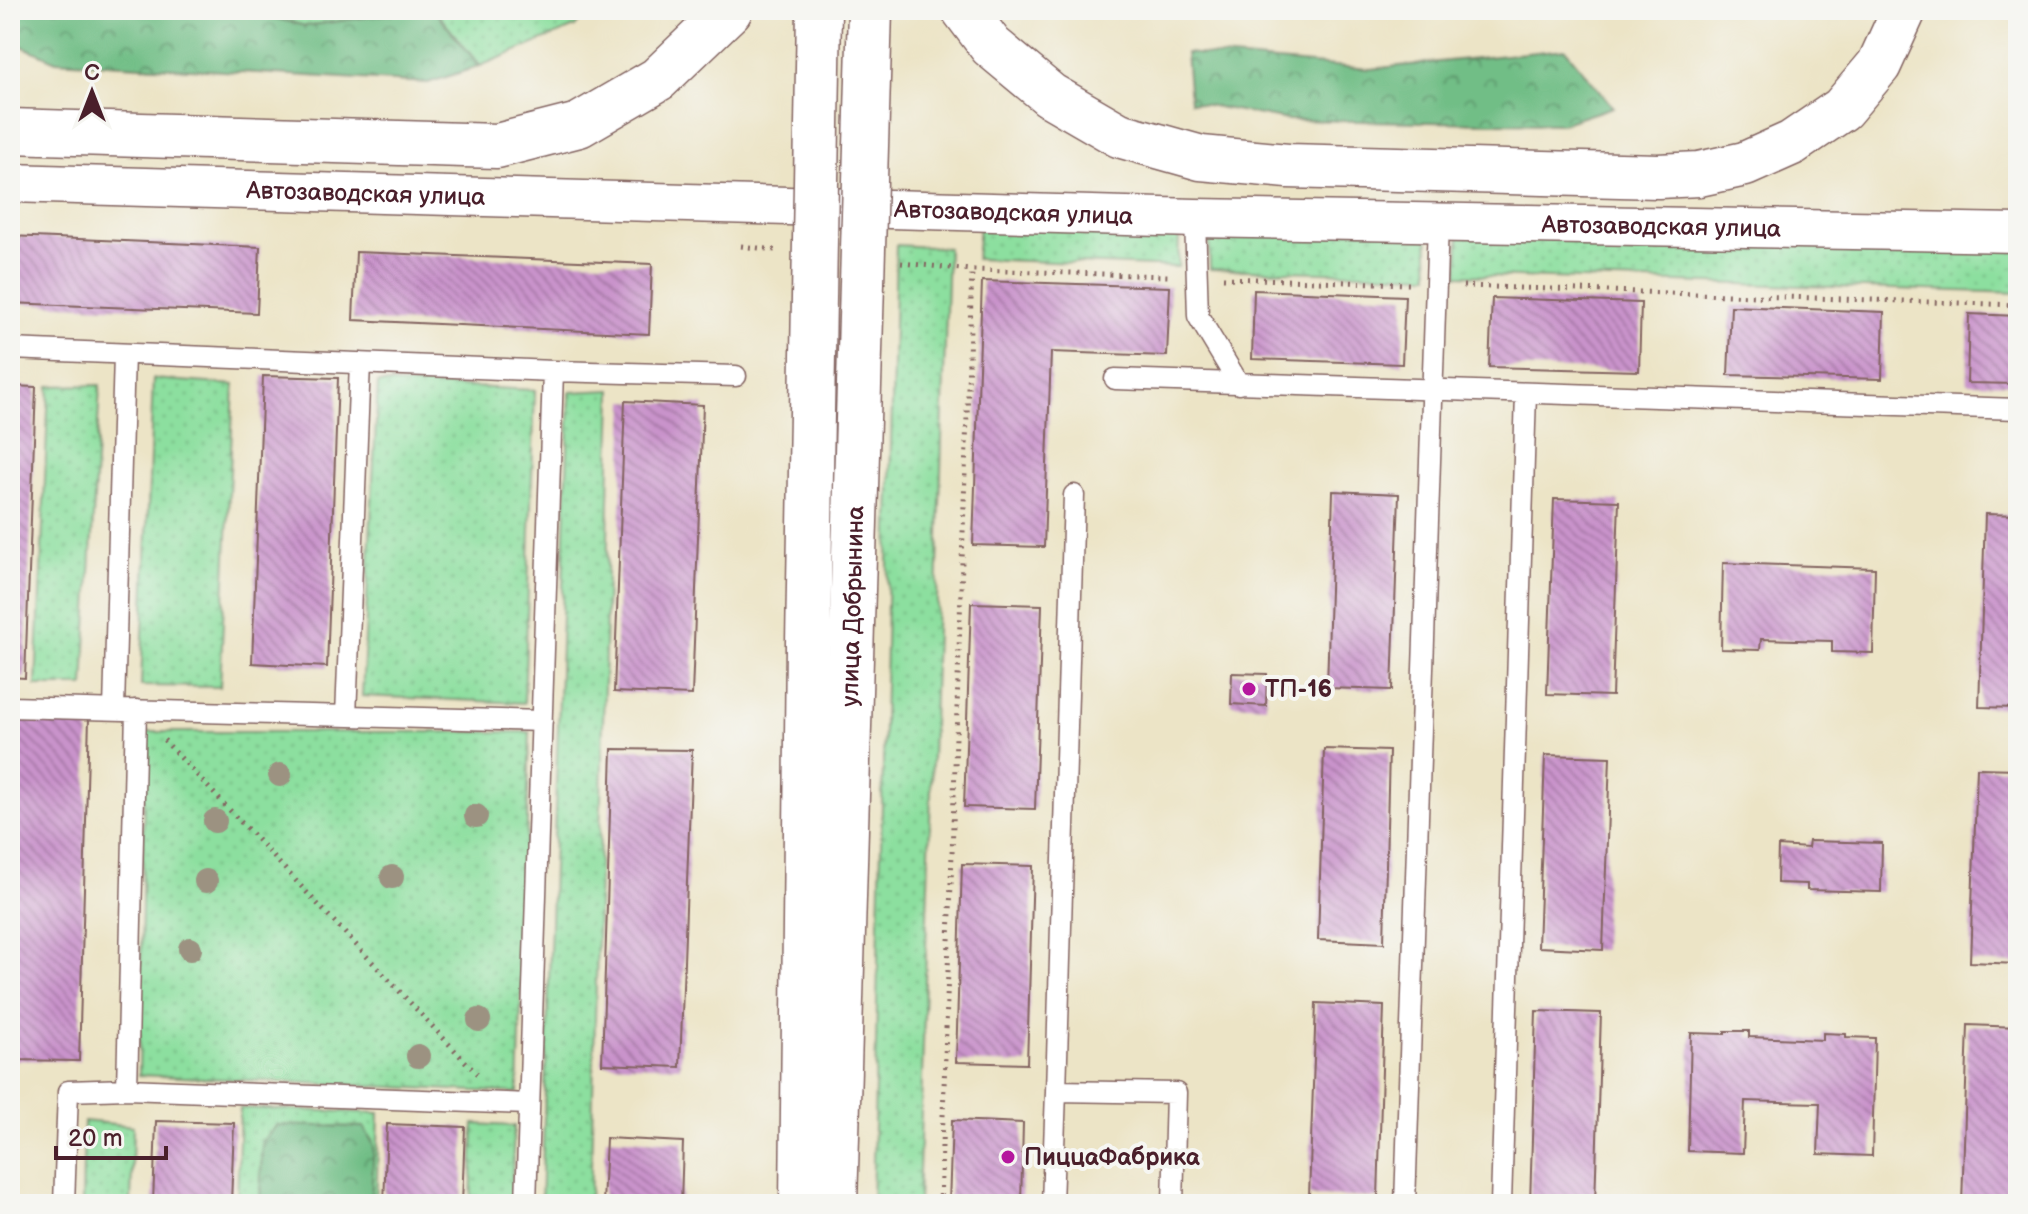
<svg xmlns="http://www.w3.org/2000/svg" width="2028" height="1214" viewBox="0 0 2028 1214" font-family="'Balsamiq Sans',sans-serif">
<defs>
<pattern id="grass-dots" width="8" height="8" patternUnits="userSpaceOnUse" patternTransform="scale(2)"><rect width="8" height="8" fill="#8cdf9f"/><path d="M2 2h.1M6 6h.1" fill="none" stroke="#7abf89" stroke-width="1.8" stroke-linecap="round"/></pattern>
<pattern id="forest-crowns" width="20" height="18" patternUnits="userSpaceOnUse" patternTransform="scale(2)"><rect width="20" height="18" fill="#71be86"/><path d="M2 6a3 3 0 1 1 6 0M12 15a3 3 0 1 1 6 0" fill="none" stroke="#5f9a6e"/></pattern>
<pattern id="building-back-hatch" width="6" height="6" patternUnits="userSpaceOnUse" patternTransform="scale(2)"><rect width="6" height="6" fill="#c993cb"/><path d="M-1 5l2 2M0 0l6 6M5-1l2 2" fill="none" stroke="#a577a5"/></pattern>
</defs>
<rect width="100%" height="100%" fill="#f6f6f2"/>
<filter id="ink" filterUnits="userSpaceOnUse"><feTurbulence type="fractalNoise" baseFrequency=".0125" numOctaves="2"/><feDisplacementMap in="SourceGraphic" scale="16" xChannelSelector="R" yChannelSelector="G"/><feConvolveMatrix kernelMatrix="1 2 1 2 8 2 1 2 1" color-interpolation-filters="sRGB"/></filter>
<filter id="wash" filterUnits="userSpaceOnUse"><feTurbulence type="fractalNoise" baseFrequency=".006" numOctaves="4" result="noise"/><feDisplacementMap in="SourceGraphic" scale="32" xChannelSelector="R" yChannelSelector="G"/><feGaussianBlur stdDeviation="1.8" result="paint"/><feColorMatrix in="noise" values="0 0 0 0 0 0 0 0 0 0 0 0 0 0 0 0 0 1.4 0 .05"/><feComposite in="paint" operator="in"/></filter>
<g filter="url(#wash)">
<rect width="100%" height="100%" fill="#ece4c6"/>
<path fill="url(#grass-dots)" stroke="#6b7f65" stroke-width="2" d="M245,10H417L305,26Z
M434,10H589L575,27L480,66Z
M979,226L1179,231L1178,267L976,259Z
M1209,229L1427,232L1429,275L1210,269Z
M1459,232L2018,243V293L1458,275Z
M896,245L948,248L918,1204H872Z
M153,379L234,385L220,687L141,686Z
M378,383L535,390L524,703L362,696Z
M100,385L84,686H36L49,386Z
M612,390L590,1204H541L570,392Z
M145,732H530L518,1093L139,1075Z
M240,1108L379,1113L376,1204H237Z
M84,1121L133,1126L131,1204H82Z
M474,1124L514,1126L511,1204H471Z"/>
<path fill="url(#forest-crowns)" stroke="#5e6e58" stroke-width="2" d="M10,10H245L305,26L417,10H434L480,66L428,83L56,61L10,41Z
M1565,49L1613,107L1561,124L1288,120L1190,102L1186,53L1370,69Z
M277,1125L364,1127L374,1145L371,1204H260L262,1142Z"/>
<g id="blocks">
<path fill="url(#building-back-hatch)" d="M10,236L260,247L257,313L10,303Z
M356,252L652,264L649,334L353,320Z
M982,281L1170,287L1167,356L1051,352L1044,547L973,545Z
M1254,290L1405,296L1402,364L1252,359Z
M1492,298L1641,303L1639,371L1489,367Z
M1731,306L1884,312L1882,379L1728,375Z
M1969,314L2018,316V384L1967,383Z
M263,376L338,378L327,667L252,663Z
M10,386L36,387L25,678L10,677Z
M625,401L703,405L692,695L614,692Z
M1333,491L1399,494L1392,690L1327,688Z
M1554,499L1619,501L1612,696L1547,694Z
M1985,514L2018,515V708L1979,707Z
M1723,563L1875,568L1873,653L1832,652V641L1761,639L1760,650L1721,649Z
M971,603L1042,605L1035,809L964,807Z
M1232,673L1267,674L1266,706L1231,704Z
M14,713L89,718L79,1061L10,1060V896Z
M612,749L692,750L680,1067L602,1064Z
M1324,749L1389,751L1384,943L1318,940Z
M1545,755L1610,757L1603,950L1538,947Z
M1977,768L2018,769V964L1970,962Z
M1809,841L1882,843L1881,892L1807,890V884L1777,883L1778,846L1808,848Z
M962,864L1033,866L1027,1064L956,1062Z
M1316,1003L1384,1006L1378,1198L1309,1196Z
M1536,1011L1601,1013L1595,1204L1530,1203Z
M1968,1025L2018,1027V1204H1962Z
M1725,1031H1749V1037L1823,1040V1033L1846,1034V1037L1875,1038L1872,1156L1818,1154L1820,1103L1745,1101L1743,1153L1688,1151L1691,1033L1725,1034Z
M10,1117L14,1118L13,1169H10Z
M952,1120L1023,1123L1021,1204H949Z
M156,1121L234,1123L231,1204H153Z
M387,1124L465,1127L462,1204H384Z
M606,1138L683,1142L681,1204H603Z"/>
</g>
</g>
<g filter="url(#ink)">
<use href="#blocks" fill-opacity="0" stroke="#836461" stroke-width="2"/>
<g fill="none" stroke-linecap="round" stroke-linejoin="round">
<defs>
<path id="lane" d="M1195,218L1198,316L1239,384
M10,349L553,371L736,376
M1115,379L2018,409
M1074,495L1056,1091L1176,1093L1173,1204
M10,707L542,721
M114,709L124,354
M346,716L360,363
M127,1089L136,710
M64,1204L68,1091L127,1089L529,1104
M526,1204L553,371
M1052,1204L1056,1091
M1405,1204L1438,223
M1501,1204L1526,393"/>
<g id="street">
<path id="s1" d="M10,183L1195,218L2018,233"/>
</g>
<path id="secondary" d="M964,10L991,46L1050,95L1119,135L1201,158L1288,166L1658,176L1699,174L1745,164L1792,143L1842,109L1879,65L1904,10
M10,131L497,146L579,125L658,79L730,10"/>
</defs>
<use href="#lane" stroke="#836461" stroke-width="23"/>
<use href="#street" stroke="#836461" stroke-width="41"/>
<use href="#secondary" stroke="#836461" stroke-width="47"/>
<path stroke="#836461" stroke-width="5" stroke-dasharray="2 6" stroke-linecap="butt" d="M741,246L775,250
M901,263L972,270
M1223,278L1409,284
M1463,286L2018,305
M164,740L477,1074
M940,1204L972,270L1169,276"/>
<use href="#lane" stroke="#fff" stroke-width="20"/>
<use href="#street" stroke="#fff" stroke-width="38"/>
<use href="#secondary" stroke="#fff" stroke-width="44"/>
<defs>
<g id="secondary-bridge">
<path d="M802,1204L808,643L819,10"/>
<path id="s2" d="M835,1204L870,10"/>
</g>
</defs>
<use href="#secondary-bridge" stroke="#836461" stroke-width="47" stroke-linecap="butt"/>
<use href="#secondary-bridge" stroke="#fff" stroke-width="44"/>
</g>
<g fill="#9c9281">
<circle cx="280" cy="775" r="12"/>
<circle cx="476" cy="816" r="12"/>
<circle cx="215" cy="821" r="12"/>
<circle cx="392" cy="877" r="12"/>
<circle cx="206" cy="881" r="12"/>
<circle cx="190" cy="949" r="12"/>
<circle cx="479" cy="1020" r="12"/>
<circle cx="418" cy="1056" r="12"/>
</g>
</g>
<g fill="#b5179e" stroke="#f6f6f2" stroke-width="3">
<circle cx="1249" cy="689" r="8"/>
<circle cx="1008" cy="1157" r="8"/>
</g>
<g text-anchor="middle" stroke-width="8" stroke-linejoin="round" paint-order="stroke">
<g font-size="24" fill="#4a1f2b" stroke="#f6f6f2">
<text dy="8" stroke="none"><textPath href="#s1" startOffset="356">Автозаводская улица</textPath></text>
<text dy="8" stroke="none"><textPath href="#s1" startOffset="1004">Автозаводская улица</textPath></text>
<text dy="8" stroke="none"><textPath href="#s1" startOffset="1652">Автозаводская улица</textPath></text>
<text dy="8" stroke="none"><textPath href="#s2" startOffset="598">улица Добрынина</textPath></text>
</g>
<g font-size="24" font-weight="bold" fill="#4a1f2b" stroke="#f6f6f2" text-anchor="start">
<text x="1265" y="697">ТП-16</text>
<text x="1024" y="1165">ПиццаФабрика</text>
</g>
</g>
<rect width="2028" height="1214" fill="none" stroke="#f6f6f2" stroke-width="40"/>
<g transform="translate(92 92)" stroke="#f6f6f2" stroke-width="6" paint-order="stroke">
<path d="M0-6L14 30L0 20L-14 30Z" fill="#4a1f2b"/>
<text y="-12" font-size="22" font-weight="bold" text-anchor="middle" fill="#4a1f2b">С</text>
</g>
<path d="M56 1146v12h110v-12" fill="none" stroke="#4a1f2b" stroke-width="4"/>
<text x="68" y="1146" font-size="24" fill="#4a1f2b" stroke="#f6f6f2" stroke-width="6" paint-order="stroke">20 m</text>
</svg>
